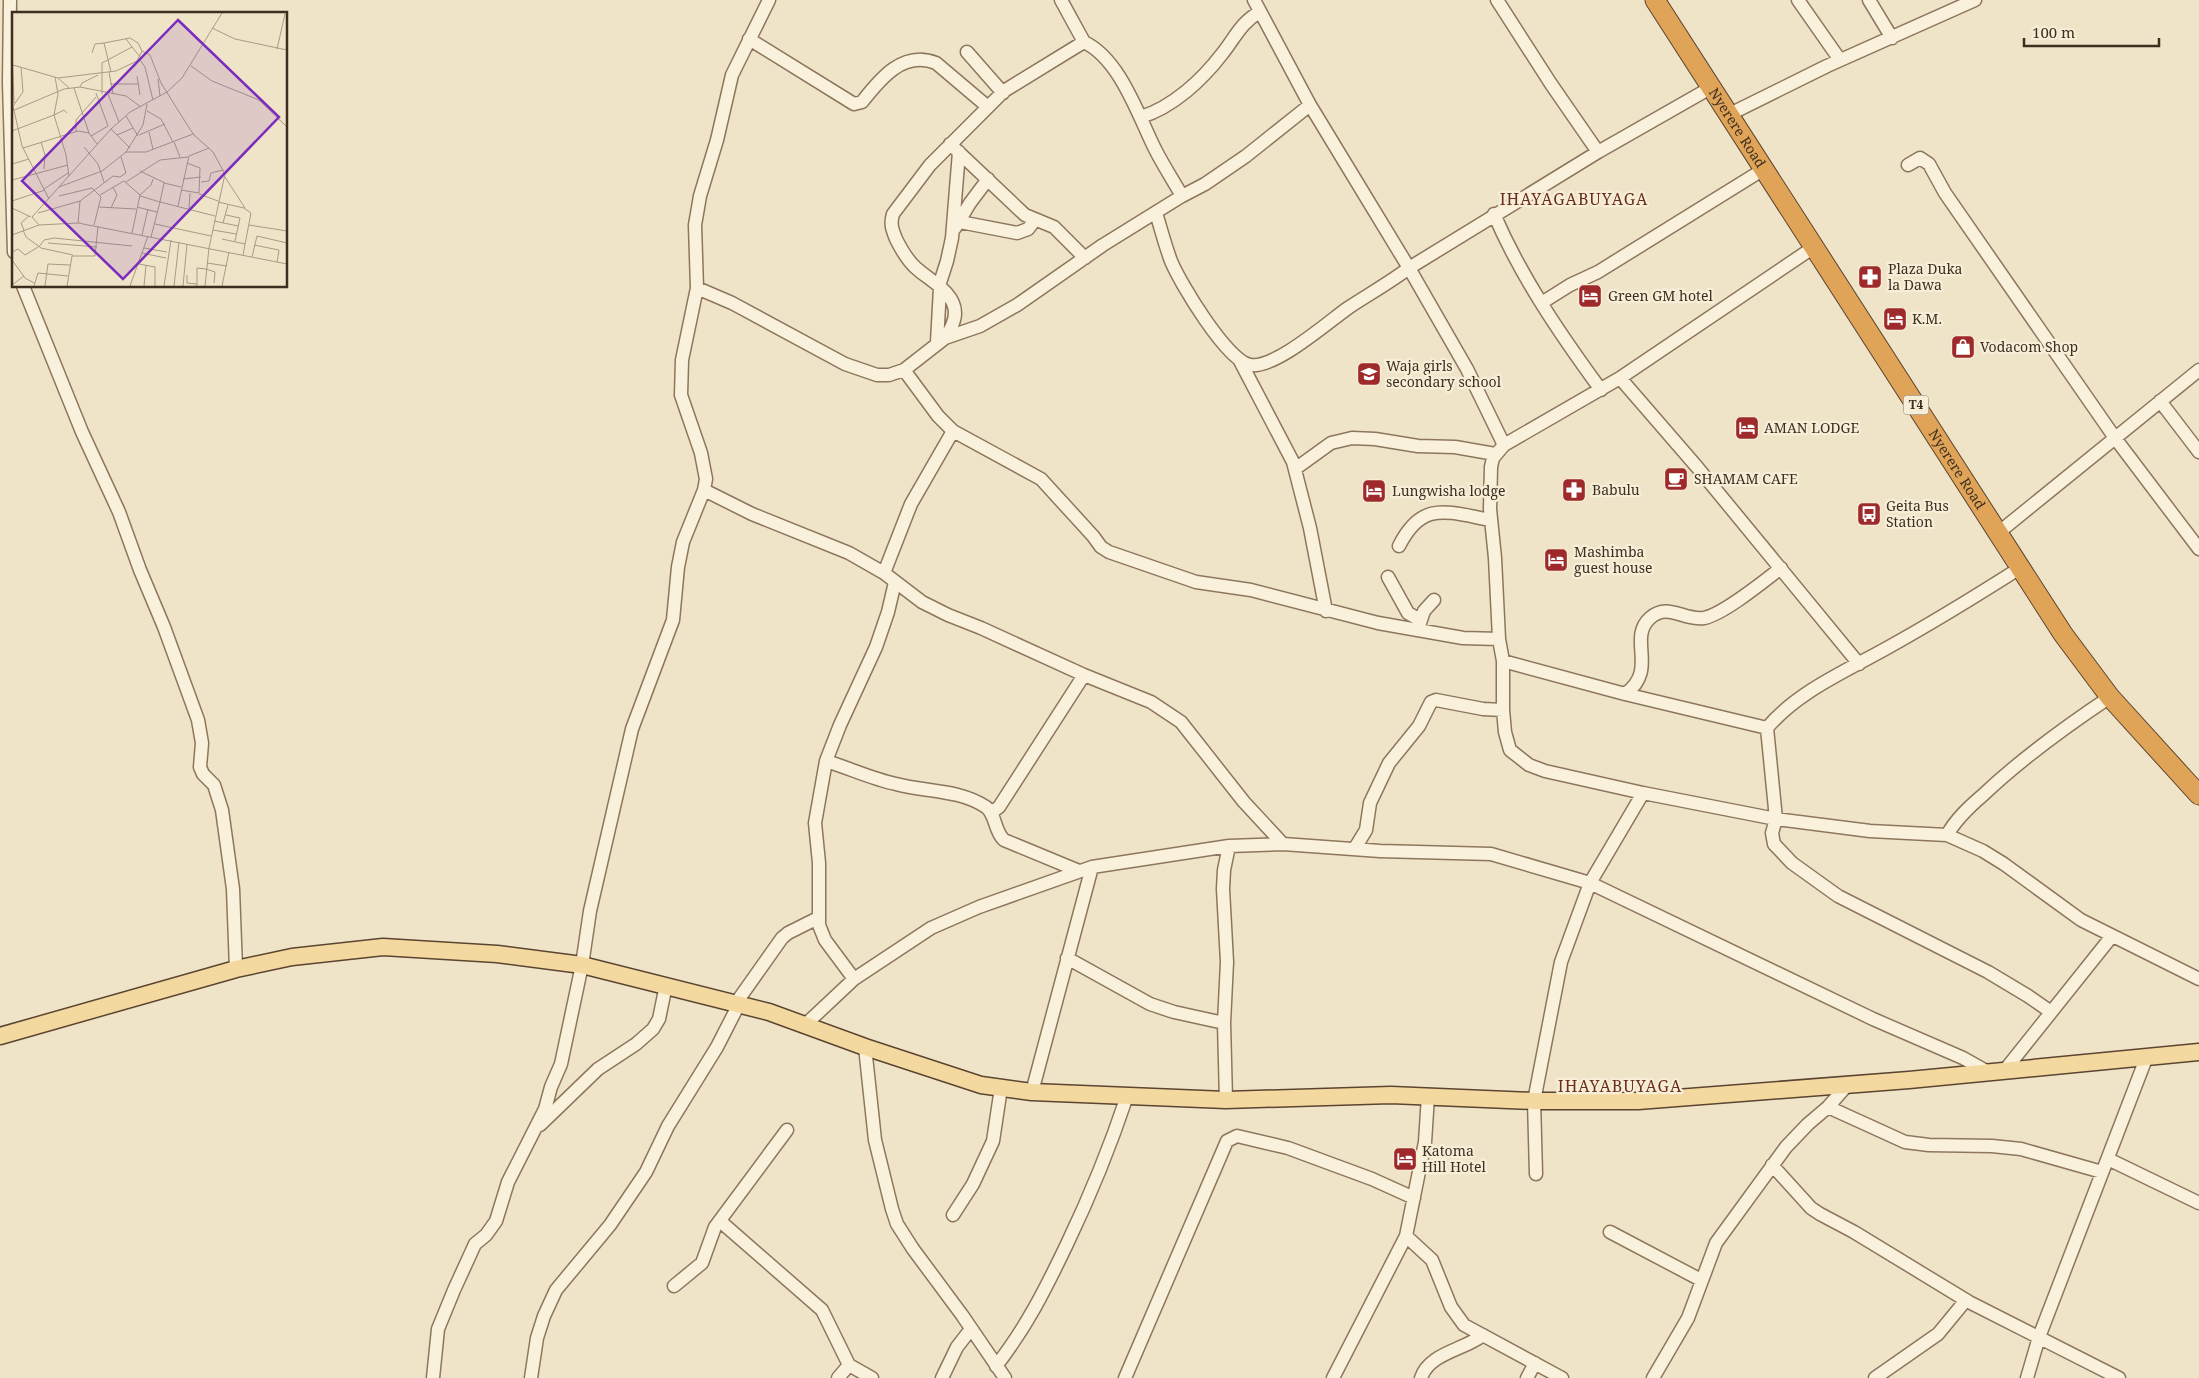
<svg xmlns="http://www.w3.org/2000/svg" width="2199" height="1378" viewBox="0 0 2199 1378" font-family="'Noto Serif',serif">
<rect width="100%" height="100%" fill="#f0e4c8"/>
<g fill="none" stroke-linecap="round" stroke-linejoin="round">
<defs>
<path id="minor" d="M10,0L9,83L14,252
M1061,0L1084,42
M1497,0L1551,84L1598,152
M1798,0L1840,60
M1869,0L1892,38
M749,39L854,104L862,102C880,79 903,50 936,63L988,107
M967,52L1003,93
M1728,115L1827,66L1975,0
M1141,117C1173,107 1202,80 1222,54C1235,38 1241,22 1260,12
M950,144L1025,215L1054,227L1085,258
M1908,165L1920,158L1929,164L1945,193L2115,438L2199,549
M1156,213C1161,229 1165,245 1171,261C1180,283 1227,361 1250,365C1275,369 1328,322 1348,308C1369,294 1389,283 1409,268L1310,105L1254,0
M1494,214C1521,277 1560,334 1601,390
M960,222L1017,233L1028,229L1035,220
M955,228L970,203L988,179
M23,286L82,432L119,512L140,570L164,627L198,720L202,743L200,767L203,774L214,785L222,810L233,889L236,969
M939,286L947,261L952,238L959,152
M697,288L732,303L845,364L877,375H889L904,370L945,338L980,326L1017,305L1103,245L1182,196L1205,184L1246,156L1310,105
M1543,302L1570,285L1598,272L1764,169
M945,338C950,330 955,322 955,313C955,292 929,280 916,268C907,260 901,249 896,239C892,229 890,224 893,214L930,165L1004,91L1074,48L1084,42C1120,59 1138,115 1155,149C1163,165 1173,180 1182,196
M937,342L940,288
M1240,361L1293,462L1310,528L1326,611
M904,370L938,416L953,431L1041,479L1093,536L1101,547L1109,552L1196,582L1251,590L1378,623L1463,638L1499,639
M1620,378L1697,467L1859,664
M2160,401L2199,452
M1504,445L1467,369L1409,268L1598,152L1712,87
M1295,469L1331,443L1352,438L1375,439L1418,446L1455,447L1495,454
M704,490L752,514L849,553L884,573L922,602L948,615L981,628L1084,675L1151,702L1181,722L1244,802L1283,844
M1998,533L2199,370
M1399,546C1422,500 1447,512 1491,520
M2020,568C1976,596 1932,623 1887,648C1846,671 1797,692 1767,728L1776,819L1772,833L1774,844L1792,863L1838,896L1988,972L2028,996L2051,1012
M884,573L911,504L953,431
M1388,577L1408,613L1420,620
M1419,626L1424,611L1434,600
M1503,661L1625,694L1767,728
M1625,694C1659,670 1627,639 1650,618C1668,602 1684,621 1704,618C1724,614 1764,581 1781,568
M1503,710V661L1499,639L1495,558L1490,509L1491,467L1493,458L1504,445L1620,378L1814,247
M826,761C849,768 872,779 896,784C925,792 959,789 986,807C996,814 994,831 1004,840L1079,871
M991,813L999,807L1084,675
M1947,835C1956,819 1969,807 1983,795C2022,758 2065,727 2110,697
M1355,848L1366,830L1370,803L1389,763L1419,726L1431,702L1436,700L1483,709L1503,710L1505,732L1510,750L1529,765L1545,771L1643,793L1776,819L1870,831L1947,835L1983,851L2004,864L2081,920L2199,979
M1067,958L1150,1004L1174,1012L1224,1023
M854,979L825,940L819,925V863L815,823L826,761L840,725L876,647L888,612L895,582
M736,1003L782,938L788,933L818,918
M805,1025L854,979L931,928L979,907L1092,867L1229,846L1283,844L1380,851L1491,854L1590,883L1873,1019L1963,1058L1988,1072
M865,1047L875,1140L892,1209L897,1224L913,1249L962,1315L1005,1378
M2005,1070L2112,936
M1032,1092L1092,867
M1226,1100L1224,1023L1227,962L1223,889L1224,870L1229,846
M1828,1107L1905,1142L1929,1145L1992,1146L2021,1149L2102,1172
M540,1125L598,1069L636,1044L653,1029L659,1019L666,985
M2108,1159L2199,1203
M1772,1165L1811,1208L1820,1214L1854,1232L1969,1302L2119,1378
M1536,1174L1534,1101L1561,962L1590,883L1643,793
M953,1215L973,1184L993,1141L1001,1088
M720,1221L822,1310L849,1365L872,1378
M1610,1232L1701,1280
M1406,1236L1432,1260L1451,1307L1464,1325L1562,1378
M674,1286L702,1263L715,1227L787,1130
M996,1366C1026,1328 1046,1288 1067,1244C1090,1196 1110,1147 1127,1096
M433,1378L438,1329L454,1290L475,1244L486,1235L496,1221L508,1182L545,1109L551,1087L561,1064L582,965L590,911L632,729L673,620L678,567L683,542L704,490L706,479L701,453L681,395L682,360L697,288L695,225L700,196L717,140L732,75L769,0
M531,1378L537,1338L544,1316L556,1290L610,1225L646,1172L668,1126L717,1047L739,1004
M838,1378L849,1365
M942,1378L957,1347L971,1329
M1125,1378L1227,1141L1237,1136L1288,1148L1372,1179L1414,1198
M1333,1378L1406,1236L1425,1142L1428,1096
M1421,1378C1429,1353 1464,1350 1483,1335
M1527,1378L1535,1363
M1653,1378L1688,1318L1716,1243L1786,1147L1808,1124L1828,1107L1849,1083
M1875,1378L1938,1334L1966,1300
M2027,1378L2039,1337L2147,1056"/>
<path id="major" d="M0,1036L236,969L292,957L383,947L497,954L582,965L769,1012L865,1047L981,1085L1032,1092L1226,1100L1391,1095L1534,1101H1638L1909,1080L2199,1052"/>
<g id="highway">
<path id="s1" d="M1655,0L2063,634L2110,697L2199,795"/>
</g>
</defs>
<use href="#minor" stroke="#8d765c" stroke-width="15"/>
<use href="#major" stroke="#5b4430" stroke-width="19"/>
<use href="#highway" stroke="#5b4430" stroke-width="21"/>
<use href="#minor" stroke="#faf1dc" stroke-width="12"/>
<use href="#major" stroke="#f3d9a0" stroke-width="16"/>
<use href="#highway" stroke="#e0a458" stroke-width="19"/>
</g>
<defs>
<symbol id="pharmacy-square" viewBox="-11 -11 22 22"><rect x="-9" y="-9" width="18" height="18" rx="4" fill="#9e2a2b" stroke="#f7eed8"/><path d="M-2-6h4v4h4v4h-4v4h-4v-4h-4v-4h4Z" fill="#fff"/></symbol>
<symbol id="hotel-square" viewBox="-11 -11 22 22"><rect x="-9" y="-9" width="18" height="18" rx="4" fill="#9e2a2b" stroke="#f7eed8"/><path d="M-6-4.5h1.5V1H6V5H4.5V3h-9V5H-6ZM-4 0a1.8 1.8 0 1 1 3.6 0ZM.5 0V-2.5h3Q6-2.5 6 0Z" fill="#fff"/></symbol>
<symbol id="shop-square" viewBox="-11 -11 22 22"><rect x="-9" y="-9" width="18" height="18" rx="4" fill="#9e2a2b" stroke="#f7eed8"/><path d="M-5-2.5h2.3a2.7 3.5 0 0 1 5.4 0H5L5.5 6h-11ZM-1.5-2.5h3a1.5 2.3 0 0 0-3 0Z" fill="#fff"/></symbol>
<symbol id="school-square" viewBox="-11 -11 22 22"><rect x="-9" y="-9" width="18" height="18" rx="4" fill="#9e2a2b" stroke="#f7eed8"/><path d="M0-5L7-2L0 1L-7-2ZM-4 1L0 2.5L4 1V4Q0 6-4 4Z" fill="#fff"/></symbol>
<symbol id="cafe-square" viewBox="-11 -11 22 22"><rect x="-9" y="-9" width="18" height="18" rx="4" fill="#9e2a2b" stroke="#f7eed8"/><path d="M-5.5-4.5H6V0H3Q3 3.5 0 3.5H-2.5Q-5.5 3.5-5.5 0ZM3-3.2v2h1.7v-2ZM-6 4.5H4V6H-6Z" fill="#fff"/></symbol>
<symbol id="bus-square" viewBox="-11 -11 22 22"><rect x="-9" y="-9" width="18" height="18" rx="4" fill="#9e2a2b" stroke="#f7eed8"/><path d="M-5-6H5V4H4V6H2V4H-2V6H-4V4H-5ZM-3.5-4V0h7V-4ZM-3.5 1.2v1.5H-2V1.2ZM2 1.2v1.5H3.5V1.2Z" fill="#fff"/></symbol>
</defs>
<g fill-rule="evenodd">
<use href="#pharmacy-square" x="1856" y="263" width="28" height="28"/>
<use href="#hotel-square" x="1576" y="282" width="28" height="28"/>
<use href="#hotel-square" x="1881" y="305" width="28" height="28"/>
<use href="#shop-square" x="1949" y="333" width="28" height="28"/>
<use href="#school-square" x="1355" y="360" width="28" height="28"/>
<use href="#hotel-square" x="1733" y="414" width="28" height="28"/>
<use href="#cafe-square" x="1662" y="465" width="28" height="28"/>
<use href="#pharmacy-square" x="1560" y="476" width="28" height="28"/>
<use href="#hotel-square" x="1360" y="477" width="28" height="28"/>
<use href="#bus-square" x="1855" y="500" width="28" height="28"/>
<use href="#hotel-square" x="1542" y="546" width="28" height="28"/>
<use href="#hotel-square" x="1391" y="1145" width="28" height="28"/>
</g>
<g text-anchor="middle" stroke-width="4.5" stroke-linejoin="round" paint-order="stroke">
<rect fill="#f7eed8" stroke="#756857" stroke-width="1" x="1903.5" y="395.5" width="25" height="19" rx="4"/>
<g font-size="12" font-weight="bold" fill="#3d2e20">
<text x="1916" y="409">T4</text>
</g>
<g font-size="14" fill="#3d2e20" stroke="#f7eed8">
<text dy="5" stroke="none"><textPath href="#s1" startOffset="152">Nyerere Road</textPath></text>
<text dy="5" stroke="none"><textPath href="#s1" startOffset="558">Nyerere Road</textPath></text>
</g>
<g font-size="14" fill="#3d2e20" stroke="#f7eed8" text-anchor="start">
<text x="1888" y="274">Plaza Duka<tspan x="1888" dy="16">la Dawa</tspan></text>
<text x="1608" y="301">Green GM hotel</text>
<text x="1912" y="324">K.M.</text>
<text x="1980" y="352">Vodacom Shop</text>
<text x="1386" y="371">Waja girls<tspan x="1386" dy="16">secondary school</tspan></text>
<text x="1764" y="433">AMAN LODGE</text>
<text x="1694" y="484">SHAMAM CAFE</text>
<text x="1592" y="495">Babulu</text>
<text x="1392" y="496">Lungwisha lodge</text>
<text x="1886" y="511">Geita Bus<tspan x="1886" dy="16">Station</tspan></text>
<text x="1574" y="557">Mashimba<tspan x="1574" dy="16">guest house</tspan></text>
<text x="1422" y="1156">Katoma<tspan x="1422" dy="16">Hill Hotel</tspan></text>
</g>
<g font-size="16" letter-spacing="1" fill="#6b2e1e" stroke="#f7eed8">
<text x="1574" y="205">IHAYAGABUYAGA</text>
<text x="1620" y="1092">IHAYABUYAGA</text>
</g>
</g>
<g transform="translate(12 12)">
<rect width="275" height="275" fill="#f0e4c8"/>
<path fill="none" stroke="#a89b85" stroke-width="1" d="M200,16L223,27L275,38M114,27L128,45M265,37L273,2M130,39L138,43L149,71L174,111L182,123L201,140L213,162L197,236L193,274M80,41L83,32L92,31L99,60M0,43L2,91M127,46L133,55L141,88M1,53L46,66L57,76M179,54L200,69L247,88L275,115M9,55L11,80L1,94L10,134L37,187M97,60L101,82M125,64L128,83M43,65L46,82L42,103L54,143L57,164M46,66L104,59L125,49L130,39L126,31L118,26L92,31M146,67L148,84M98,72H126M68,75L70,71L86,63M62,76L77,121L85,132M90,82V51L120,35M96,82L107,110M0,99L52,77L68,75L114,84L129,95M135,99L149,107L161,130M42,103L52,98L55,101M114,104L126,124M99,117L118,136M0,119L42,103M64,120V108L84,85M137,120L141,137M105,123L121,116M127,123L153,112M79,124L96,114L84,81M29,130L33,143L32,157M162,130L168,145M72,135L86,152L92,170M11,136L66,119L77,121M114,140H134L181,122M0,152L17,147M128,159L153,171M213,165L233,196M171,167L189,165M0,168L56,153M112,169L128,183L120,221M114,170L148,148L176,145M189,170L197,169L199,161L211,158M47,175L90,159L114,140L131,113L135,92M169,175L152,171L148,190L203,204M32,177L56,161M169,178L187,181L188,156L175,151M187,182L206,189M88,183L112,169M128,183L139,173L141,167M47,184L80,176L89,185L82,213M128,184L148,190L139,225M0,189L33,178M206,190L232,196L239,201L231,243M166,194L177,144L197,136M87,195L124,197M125,195L145,200M0,196L19,205M99,196L105,183L101,175M177,197L178,181M26,201L68,189L101,164L108,165L114,161L109,145M214,203L228,206L223,229M202,209L226,214M66,211L68,189M211,211L216,193M143,212L199,224M27,213L20,205L99,117L118,100L155,80L170,66L210,1M237,213L275,219M11,218L14,225L29,236L61,243M12,218L9,211L17,204M201,218L224,222M0,223L27,213L66,211L275,252M130,223L136,197M210,227L233,232M36,231L85,235M242,233L267,238L265,250M27,235L32,228L42,226L120,234M132,236L155,240M0,240L6,237L13,243L26,235M130,241L154,246M240,245L245,224L275,231M0,248L13,266L22,271M195,251L215,254M127,252L143,255V274M194,257L203,260L202,271M175,263V271L185,272M0,273L12,264M22,274L26,261L56,264M33,274L36,252L58,253M55,274L60,244H83L86,214M118,274L136,224M132,274L134,253M152,274L159,228M162,274L167,230M171,274L175,232M185,274V256L194,257M210,274L217,240"/>
<path fill="#7b2cbf" fill-opacity="0.15" stroke="#7b2cbf" stroke-width="2.5" d="M166,8L267,105L111,267L10,169Z"/>
<rect width="275" height="275" fill="none" stroke="#3d2e20" stroke-width="2.5"/>
</g>
<path d="M2024 38v8h135v-8" fill="none" stroke="#3d2e20" stroke-width="2.5"/>
<text x="2032" y="38" font-size="15" fill="#3d2e20" stroke="#f7eed8" stroke-width="4" paint-order="stroke">100 m</text>
</svg>
